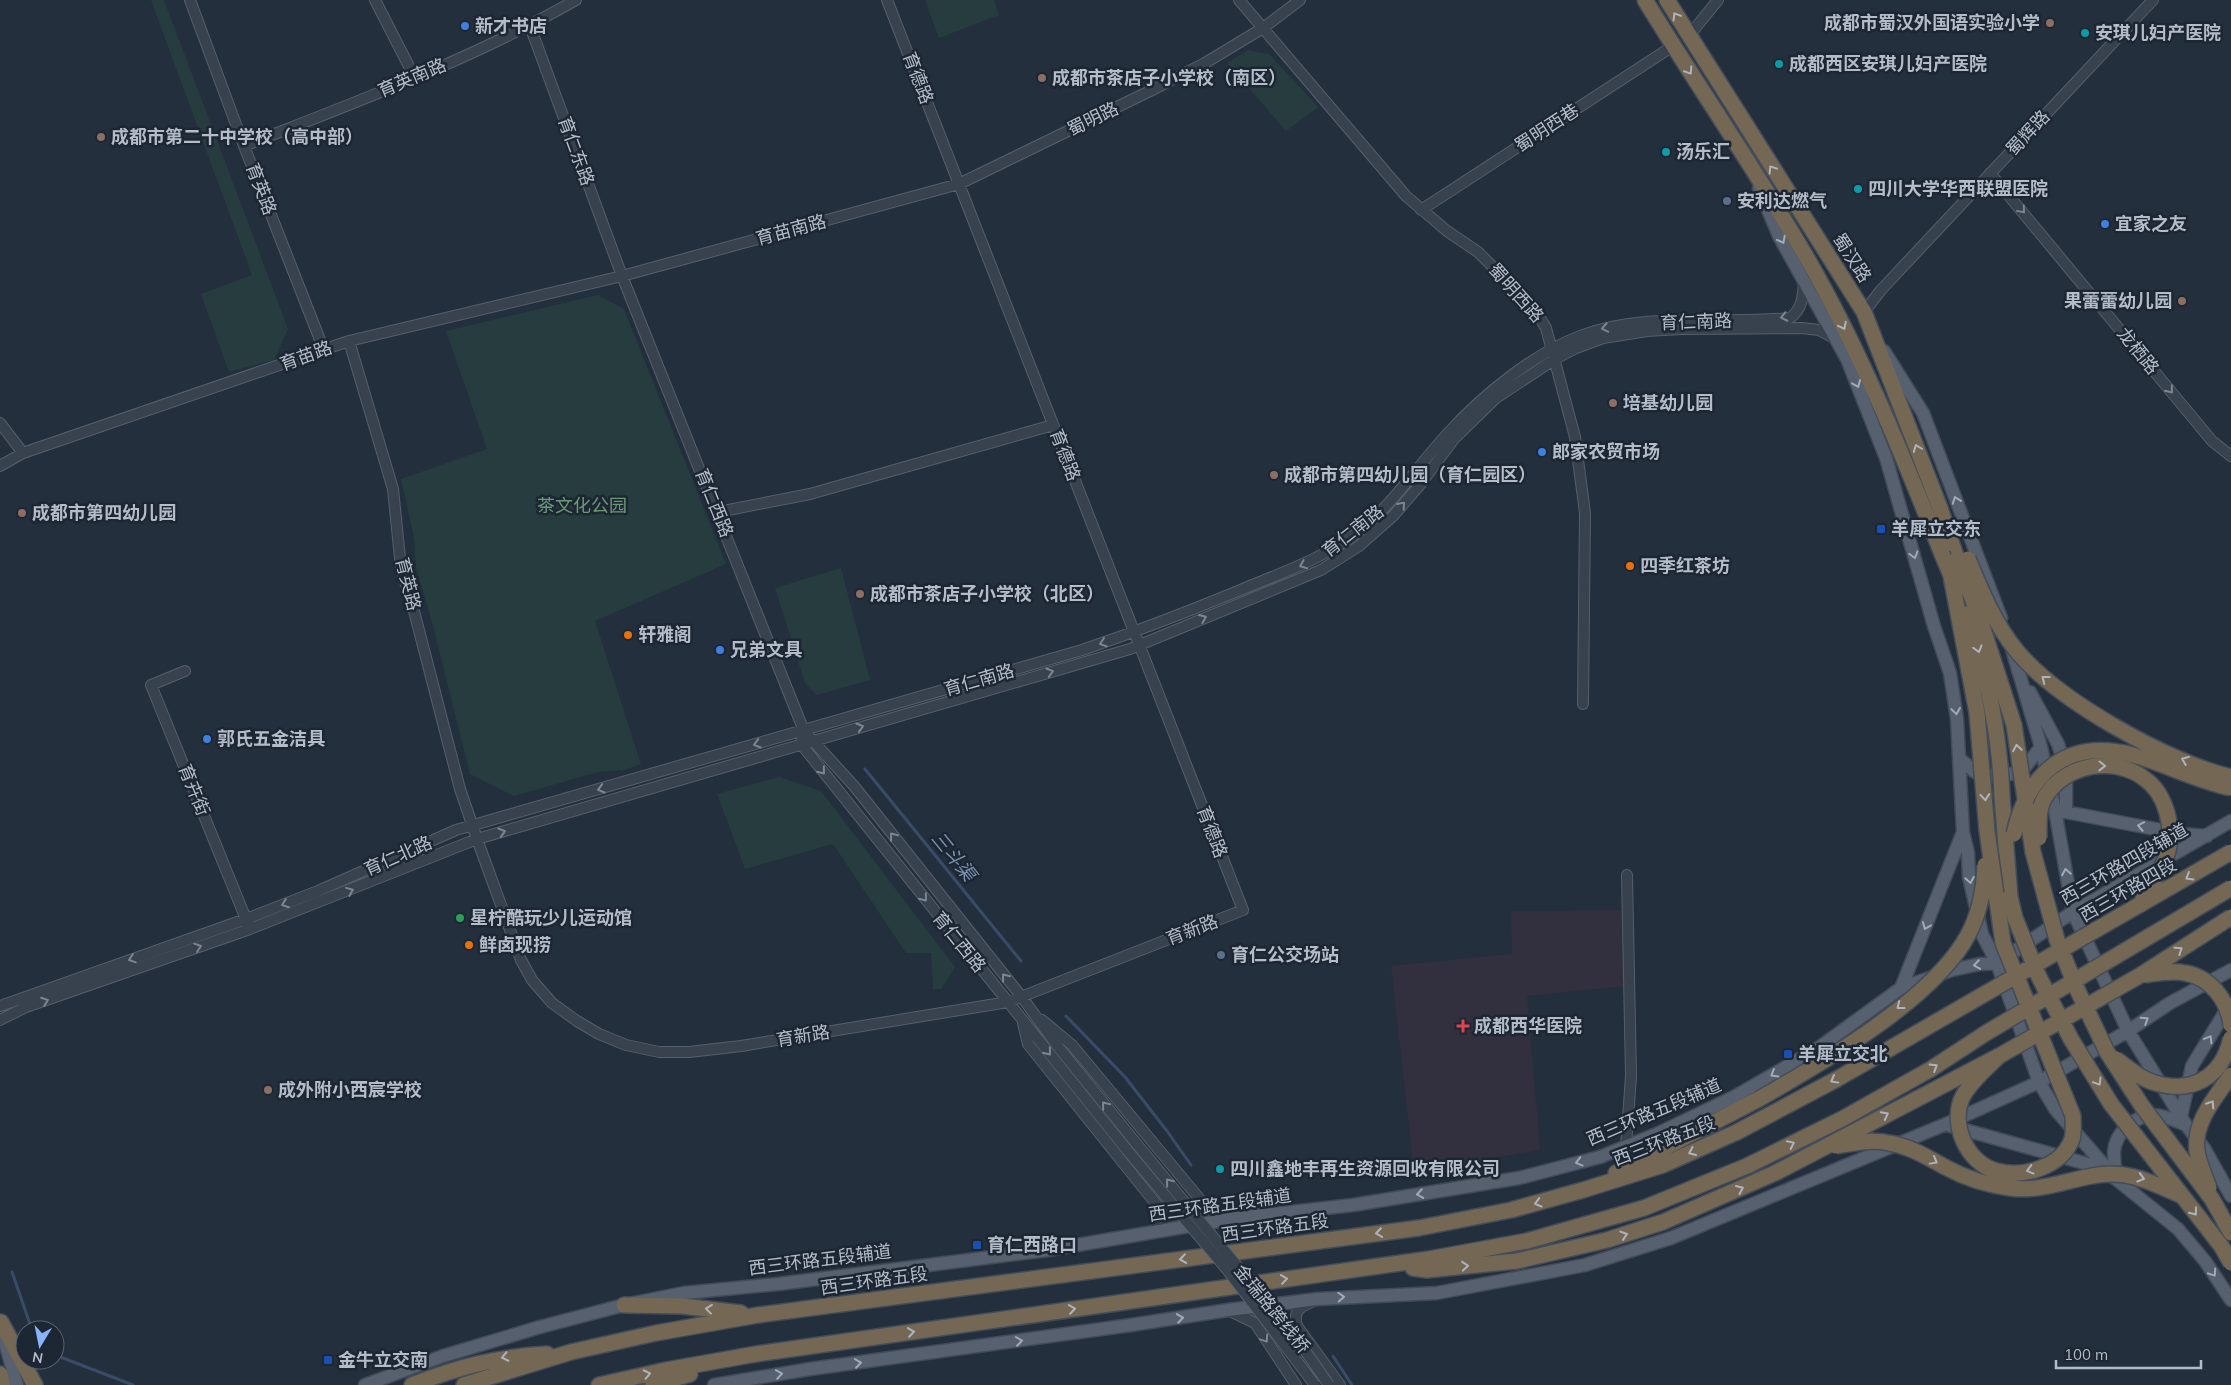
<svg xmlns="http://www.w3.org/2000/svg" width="2231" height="1385" viewBox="0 0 2231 1385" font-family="Mulish,'Noto Sans SC',sans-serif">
<rect width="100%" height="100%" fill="#242f3e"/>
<path fill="#32303f" d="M1621,910L1624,986L1527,996L1540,1150L1414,1171L1391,966L1512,954L1511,911Z"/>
<path fill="#263c3f" d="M151,0H164L288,329L274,360L229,372L201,294L252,275Z
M925,0H994L999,15L939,38Z
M1248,50L1269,54L1318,107L1286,131L1227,63Z
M598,295L624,309L726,564L595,621L641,764L624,770L598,772L514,796L470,774L433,626L416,567L414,538L401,479L487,449L446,331Z
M841,568L870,680L817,695L805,683L775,588Z
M779,777L821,791L955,967L941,989H933L931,953H906L833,844L745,869L717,794Z"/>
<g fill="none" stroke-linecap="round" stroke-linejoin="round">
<path stroke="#394c67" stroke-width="3" d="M865,769L1021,961
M1066,1016L1125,1077L1167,1131L1191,1165
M12,1272L32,1330
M55,1355L133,1385
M1333,1356L1352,1385"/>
<defs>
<path id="minor" d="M190,0L244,146L324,350
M375,0L415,78
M1239,0L1406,196L1447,231L1478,252L1533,307L1546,328L1575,437L1585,513L1583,704
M530,26L622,276L804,731L854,786L1021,996L1059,1048L1136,1143
M1688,37L1718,0
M244,146C356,102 470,60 576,0
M1990,173L2212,441L2231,456
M1421,210L1673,46
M1864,312L1881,290L2153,0
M349,341L393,489L401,568L414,611L460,789L477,839L521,960L532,980L552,1003L577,1021L599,1034L626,1045L659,1052H689L741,1046L1008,1002L1243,910L887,0
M0,423L23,453
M0,466L23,453L349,341L622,276L959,184L1152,90L1205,63L1263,28L1300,0
M718,512L810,494L1053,425
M185,671L151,685L248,924
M802,739L801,744L1127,1150
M0,1006L246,919L318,891L456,830L1082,650C1135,632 1187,612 1238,591C1283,572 1327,558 1365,526C1397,499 1420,463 1449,432C1483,395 1533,354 1580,336C1643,311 1723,325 1790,318C1803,309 1803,295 1804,280
M0,1020L26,1007L250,929L477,839L1130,649L1321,570L1359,546L1393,516L1419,486L1454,439L1496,398L1555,359L1576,348L1603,338L1647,331L1681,329L1802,328L1819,330L1836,339
M1042,1020L1072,1045L1203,1203L1215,1212L1235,1218
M1023,1023L1028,1044L1161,1210V1219L1154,1231
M1626,1146L1631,1076L1627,875
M1312,1302C1299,1307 1293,1312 1297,1326L1340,1385
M1228,1310L1255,1323L1296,1385"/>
<path id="major" d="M1759,188L1779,236L1847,359L1886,458L1934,626L1950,673L1957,719L1963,832L1968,853L1969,877L1982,934L1997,963L2039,1082L2055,1109L2116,1179
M1884,351L1923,413L2001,618
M2011,646L2041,747L2055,810L2073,912L2128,1031L2186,1125L2204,1148L2231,1196
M2030,692L2058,744L2066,769V812
M1960,759L1975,772L1993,776L2005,775L2021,772L2041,747
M2055,810L2182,834L2207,836
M1901,988L1963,832
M2181,1117L2192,1066L2230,1004
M1951,1126L2091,1165L2116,1179L2178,1229L2205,1261L2231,1300
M2116,1179C2115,1170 2114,1161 2114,1152C2115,1133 2134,1116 2153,1115C2165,1115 2176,1121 2186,1125
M2,1332L17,1385
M365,1385L443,1356L540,1327L624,1305L684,1293L778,1284L1048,1250L1236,1218L1353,1205L1519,1178L1600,1157L1659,1133L1734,1097L1817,1049L1901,988L1952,970L1980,964L1997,963L2073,912L2231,821
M714,1385L810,1369L1131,1325L1228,1310L1318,1299L1437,1293L1585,1265L1671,1238L1946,1124L2039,1082L2128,1031L2170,1003L2231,970"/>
<path id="highway" d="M1645,0C1697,85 1754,167 1804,253C1860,349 1901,451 1942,554
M1667,0L1864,312L1940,508L1957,559
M2002,797L2010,897
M1616,1173L1759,1099
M1413,1268L1427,1270L1517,1261L1607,1240L1663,1222
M624,1305L682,1306L741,1313
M1,1322L35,1385
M0,1374L3,1385
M412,1385C458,1367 497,1357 547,1354
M464,1385L571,1352L656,1333L758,1315L1419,1228L1511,1210L1583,1190L1663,1165L1737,1132
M599,1385L666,1370L756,1354L1429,1259L1527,1241L1644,1208L1747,1166
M653,1385L690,1374"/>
</defs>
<use href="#minor" stroke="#565f6c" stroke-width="12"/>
<use href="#major" stroke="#414a57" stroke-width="15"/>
<use href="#highway" stroke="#434c59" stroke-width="18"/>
<use href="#minor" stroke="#38414e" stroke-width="10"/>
<use href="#major" stroke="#56606e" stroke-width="12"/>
<use href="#highway" stroke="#746855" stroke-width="15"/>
<defs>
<path id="minor-bridge" d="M1136,1143L1297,1339L1329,1385
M1127,1150L1229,1272L1315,1385"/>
<path id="highway-bridge" d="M1942,554L1955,585
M1957,559L1979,616L2014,725L2033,852L2057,940L2077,989L2107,1052L2142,1106L2212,1199L2231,1233
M1968,559C1981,590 1994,623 2016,650C2057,700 2167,762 2231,777
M1951,576L1977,713L1987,831L2003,943L2073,1116C2073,1123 2074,1133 2072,1139C2062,1167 2023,1178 1997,1171C1967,1164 1949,1123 1963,1096C1972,1080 1986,1069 1999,1056
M1966,614C1987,673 2000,734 2002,797
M2014,834C2028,772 2067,738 2133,755C2166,764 2197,781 2231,788
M2039,838C2039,825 2038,808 2045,797C2065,764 2114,755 2145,779C2166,794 2174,827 2168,851C2163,870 2149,888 2140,905
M2010,897L2015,918L2039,977L2071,1039L2111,1104L2222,1247L2231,1263
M2145,975C2158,973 2172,970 2185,973C2210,977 2228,1000 2231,1025
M2116,1059C2127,1067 2139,1078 2152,1082C2191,1095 2222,1078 2231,1038
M1759,1099C1822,1063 1934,999 1968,935C1980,913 1984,889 1985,865
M1737,1132L1837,1079L2231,852
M1836,1146C1853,1143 1871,1139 1889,1143C1909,1146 1927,1157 1945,1167C1965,1178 1986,1185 2010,1188C2038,1192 2064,1181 2092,1176C2127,1169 2150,1182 2180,1195
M1747,1166L1842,1119L1931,1069L1986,1033L2231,888
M2209,1188C2205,1176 2199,1164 2197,1151C2193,1122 2216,1097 2231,1075
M1663,1222L1775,1173L1999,1056L2139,976L2231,917"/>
</defs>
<use href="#minor-bridge" stroke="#565f6c" stroke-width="12" stroke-linecap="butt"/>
<use href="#highway-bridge" stroke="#434c59" stroke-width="18" stroke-linecap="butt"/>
<use href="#minor-bridge" stroke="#38414e" stroke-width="10"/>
<use href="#highway-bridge" stroke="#746855" stroke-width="15"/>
</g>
<defs><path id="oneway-chevron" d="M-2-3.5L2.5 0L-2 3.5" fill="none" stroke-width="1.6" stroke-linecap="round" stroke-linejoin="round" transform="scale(1.25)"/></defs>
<g stroke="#aeb4bd">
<use href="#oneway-chevron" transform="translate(1676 16) rotate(-121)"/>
<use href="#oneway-chevron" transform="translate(1689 71) rotate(57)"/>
<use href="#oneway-chevron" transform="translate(1772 169) rotate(-123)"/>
<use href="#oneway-chevron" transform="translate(1843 326) rotate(62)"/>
<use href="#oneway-chevron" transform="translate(1917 448) rotate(-111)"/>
<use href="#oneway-chevron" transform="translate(1978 649) rotate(74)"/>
<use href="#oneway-chevron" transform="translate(2045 679) rotate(-142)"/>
<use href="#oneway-chevron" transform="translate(2017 748) rotate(-99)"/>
<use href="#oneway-chevron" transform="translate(2185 760) rotate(-158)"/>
<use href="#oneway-chevron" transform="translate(2102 766) rotate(1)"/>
<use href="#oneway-chevron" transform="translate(1985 797) rotate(85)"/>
<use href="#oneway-chevron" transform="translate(2189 877) rotate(150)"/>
<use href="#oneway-chevron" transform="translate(2179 950) rotate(-33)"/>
<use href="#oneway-chevron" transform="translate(1900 1006) rotate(142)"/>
<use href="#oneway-chevron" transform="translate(1934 1067) rotate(-32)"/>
<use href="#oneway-chevron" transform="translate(1834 1080) rotate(151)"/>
<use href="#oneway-chevron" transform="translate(2098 1082) rotate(59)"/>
<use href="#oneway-chevron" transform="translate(2211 1104) rotate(-57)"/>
<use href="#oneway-chevron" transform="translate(1885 1115) rotate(-27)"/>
<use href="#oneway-chevron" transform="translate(1791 1144) rotate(-26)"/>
<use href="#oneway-chevron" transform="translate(1692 1152) rotate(156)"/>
<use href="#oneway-chevron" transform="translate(1934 1161) rotate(29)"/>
<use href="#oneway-chevron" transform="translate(2030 1170) rotate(165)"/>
<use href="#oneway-chevron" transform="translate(2141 1178) rotate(16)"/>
<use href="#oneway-chevron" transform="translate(1740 1189) rotate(-24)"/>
<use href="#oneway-chevron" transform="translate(1538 1203) rotate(164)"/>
<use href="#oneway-chevron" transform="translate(2194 1212) rotate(52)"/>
<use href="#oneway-chevron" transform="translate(1379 1233) rotate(172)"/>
<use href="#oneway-chevron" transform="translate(1624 1235) rotate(-18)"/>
<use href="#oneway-chevron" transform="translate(1183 1259) rotate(172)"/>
<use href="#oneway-chevron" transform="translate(1465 1266) rotate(-5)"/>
<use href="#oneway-chevron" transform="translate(1284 1279) rotate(-8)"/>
<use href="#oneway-chevron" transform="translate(709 1309) rotate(-173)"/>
<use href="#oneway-chevron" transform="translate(1072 1309) rotate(-8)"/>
<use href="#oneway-chevron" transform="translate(911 1332) rotate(-8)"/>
<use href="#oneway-chevron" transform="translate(505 1357) rotate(168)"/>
<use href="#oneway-chevron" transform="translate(647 1374) rotate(-12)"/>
</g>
<g stroke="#7c8592">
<use href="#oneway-chevron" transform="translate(2022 210) rotate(50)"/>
<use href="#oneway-chevron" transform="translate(1784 317) rotate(168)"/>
<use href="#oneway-chevron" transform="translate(1605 328) rotate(169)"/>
<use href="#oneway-chevron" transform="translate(2170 390) rotate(51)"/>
<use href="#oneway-chevron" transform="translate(1402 505) rotate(-49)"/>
<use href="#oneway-chevron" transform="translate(1303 565) rotate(158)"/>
<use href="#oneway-chevron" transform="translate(1203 618) rotate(-23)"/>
<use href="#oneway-chevron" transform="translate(1103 643) rotate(161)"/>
<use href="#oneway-chevron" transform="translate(1050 672) rotate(-16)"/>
<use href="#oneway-chevron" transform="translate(860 727) rotate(-17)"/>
<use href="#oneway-chevron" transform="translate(757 744) rotate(164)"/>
<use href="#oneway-chevron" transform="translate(822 771) rotate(51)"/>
<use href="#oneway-chevron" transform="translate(601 789) rotate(164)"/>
<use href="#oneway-chevron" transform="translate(502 832) rotate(-16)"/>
<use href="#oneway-chevron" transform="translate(893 836) rotate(-128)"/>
<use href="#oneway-chevron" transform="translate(350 891) rotate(-22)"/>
<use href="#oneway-chevron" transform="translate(924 898) rotate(51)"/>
<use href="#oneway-chevron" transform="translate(285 904) rotate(159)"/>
<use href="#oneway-chevron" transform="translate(198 947) rotate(-19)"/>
<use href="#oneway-chevron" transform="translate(132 959) rotate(161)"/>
<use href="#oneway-chevron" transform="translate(1005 977) rotate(-128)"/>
<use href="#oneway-chevron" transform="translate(45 1001) rotate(-20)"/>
<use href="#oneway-chevron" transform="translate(1048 1052) rotate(51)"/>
<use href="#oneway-chevron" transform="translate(1105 1105) rotate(-129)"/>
<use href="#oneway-chevron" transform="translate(1169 1182) rotate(-129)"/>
<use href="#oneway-chevron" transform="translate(1265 1339) rotate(56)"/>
</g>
<g stroke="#a1aab7">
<use href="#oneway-chevron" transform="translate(1782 240) rotate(62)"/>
<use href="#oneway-chevron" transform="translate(1857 384) rotate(68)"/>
<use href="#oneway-chevron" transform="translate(1956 500) rotate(-110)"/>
<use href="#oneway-chevron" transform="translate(1914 555) rotate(74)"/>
<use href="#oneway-chevron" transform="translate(1956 711) rotate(82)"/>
<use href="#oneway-chevron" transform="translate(2141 826) rotate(-169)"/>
<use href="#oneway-chevron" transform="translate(2066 872) rotate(-100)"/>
<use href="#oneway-chevron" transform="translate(1970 880) rotate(80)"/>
<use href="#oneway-chevron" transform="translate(1926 926) rotate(112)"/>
<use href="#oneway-chevron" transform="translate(1977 965) rotate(171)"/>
<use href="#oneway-chevron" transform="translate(2145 1020) rotate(-33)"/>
<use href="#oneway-chevron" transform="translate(2209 1039) rotate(-59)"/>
<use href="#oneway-chevron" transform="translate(1774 1074) rotate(150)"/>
<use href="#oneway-chevron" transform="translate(1579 1162) rotate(165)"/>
<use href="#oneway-chevron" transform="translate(1420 1194) rotate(171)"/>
<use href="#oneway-chevron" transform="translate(2213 1273) rotate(56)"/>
<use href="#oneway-chevron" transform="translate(1341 1297) rotate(-3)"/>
<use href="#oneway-chevron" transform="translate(1180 1318) rotate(-9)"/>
<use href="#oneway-chevron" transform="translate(1019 1341) rotate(-8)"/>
<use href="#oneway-chevron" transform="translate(858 1363) rotate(-8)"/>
<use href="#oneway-chevron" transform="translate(779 1374) rotate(-9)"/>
</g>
<g fill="#8d6e63" stroke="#1d2633" stroke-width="2">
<circle cx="2050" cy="23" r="5"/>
<circle cx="1042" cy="78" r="5"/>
<circle cx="101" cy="137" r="5"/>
<circle cx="2182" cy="301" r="5"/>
<circle cx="1613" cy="403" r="5"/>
<circle cx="1274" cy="475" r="5"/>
<circle cx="22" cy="513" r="5"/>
<circle cx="860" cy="594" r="5"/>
<circle cx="268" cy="1090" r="5"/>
</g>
<g fill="#3f7fe0" stroke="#1d2633" stroke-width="2">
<circle cx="465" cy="26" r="5"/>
<circle cx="2105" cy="224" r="5"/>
<circle cx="1542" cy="452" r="5"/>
<circle cx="720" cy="650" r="5"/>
<circle cx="207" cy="739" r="5"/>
</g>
<g fill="#0f9aa8" stroke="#1d2633" stroke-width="2">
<circle cx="2085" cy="33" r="5"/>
<circle cx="1779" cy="64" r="5"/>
<circle cx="1666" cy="152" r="5"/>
<circle cx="1858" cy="189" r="5"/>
<circle cx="1220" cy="1169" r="5"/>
</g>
<g fill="#5c6f8a" stroke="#1d2633" stroke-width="2">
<circle cx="1727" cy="201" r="5"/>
<circle cx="1221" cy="955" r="5"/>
</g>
<g fill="#1a4fb4" stroke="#1d2633" stroke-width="2">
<rect x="1876" y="524" width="10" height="10" rx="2.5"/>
<rect x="1783" y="1049" width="10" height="10" rx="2.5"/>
<rect x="972" y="1240" width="10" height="10" rx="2.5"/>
<rect x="323" y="1355" width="10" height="10" rx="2.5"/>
</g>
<g fill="#e8710a" stroke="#1d2633" stroke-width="2">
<circle cx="1630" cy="566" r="5"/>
<circle cx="628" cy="635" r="5"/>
<circle cx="469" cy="945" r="5"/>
</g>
<circle fill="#2e9e5b" stroke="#1d2633" stroke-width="2" cx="460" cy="918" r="5"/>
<path fill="#e0444e" stroke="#1d2633" stroke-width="2" d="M1460.5 1018.5h5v5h5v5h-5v5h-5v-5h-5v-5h5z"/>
<g text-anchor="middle" stroke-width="5" stroke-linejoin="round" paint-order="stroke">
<g font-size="18" font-weight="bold" fill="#b4bcc9" stroke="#1d2633" text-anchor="start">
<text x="2040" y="29" text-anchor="end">成都市蜀汉外国语实验小学</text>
<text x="475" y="32">新才书店</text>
<text x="2095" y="39">安琪儿妇产医院</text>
<text x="1789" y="70">成都西区安琪儿妇产医院</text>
<text x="1052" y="84">成都市茶店子小学校（南区）</text>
<text x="111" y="143">成都市第二十中学校（高中部）</text>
<text x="1676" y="158">汤乐汇</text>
<text x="1868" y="195">四川大学华西联盟医院</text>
<text x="1737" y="207">安利达燃气</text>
<text x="2115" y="230">宜家之友</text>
<text x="2172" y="307" text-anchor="end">果蕾蕾幼儿园</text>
<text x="1623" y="409">培基幼儿园</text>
<text x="1552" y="458">郎家农贸市场</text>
<text x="1284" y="481">成都市第四幼儿园（育仁园区）</text>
<text x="32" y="519">成都市第四幼儿园</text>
<text x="1891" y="535">羊犀立交东</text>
<text x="1640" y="572">四季红茶坊</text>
<text x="870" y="600">成都市茶店子小学校（北区）</text>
<text x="638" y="641">轩雅阁</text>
<text x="730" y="656">兄弟文具</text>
<text x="217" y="745">郭氏五金洁具</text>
<text x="470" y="924">星柠酷玩少儿运动馆</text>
<text x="479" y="951">鲜卤现捞</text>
<text x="1231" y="961">育仁公交场站</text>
<text x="1474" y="1032">成都西华医院</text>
<text x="1798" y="1060">羊犀立交北</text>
<text x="278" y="1096">成外附小西宸学校</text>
<text x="1230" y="1175">四川鑫地丰再生资源回收有限公司</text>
<text x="987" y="1251">育仁西路口</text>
<text x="338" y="1366">金牛立交南</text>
</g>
<g font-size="18" fill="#b4bcc9" stroke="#1d2633">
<text transform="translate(412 78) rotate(-23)" y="6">育英南路</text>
<text transform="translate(918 78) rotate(69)" y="6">育德路</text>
<text transform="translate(1093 119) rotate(-26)" y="6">蜀明路</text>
<text transform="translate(1547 128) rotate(-33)" y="6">蜀明西巷</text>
<text transform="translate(2028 133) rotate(-47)" y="6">蜀辉路</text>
<text transform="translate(576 151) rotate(70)" y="6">育仁东路</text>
<text transform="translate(261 189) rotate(69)" y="6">育英路</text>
<text transform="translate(791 230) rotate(-15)" y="6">育苗南路</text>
<text transform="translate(1852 258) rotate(57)" y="6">蜀汉路</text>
<text transform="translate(1516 293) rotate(48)" y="6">蜀明西路</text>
<text transform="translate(1696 322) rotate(-2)" y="6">育仁南路</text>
<text transform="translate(2138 351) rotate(51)" y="6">龙栖路</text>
<text transform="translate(306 356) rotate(-20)" y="6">育苗路</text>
<text transform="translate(1065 455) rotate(69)" y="6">育德路</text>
<text transform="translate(714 503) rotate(68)" y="6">育仁西路</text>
<text transform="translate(1353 531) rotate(-38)" y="6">育仁南路</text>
<text transform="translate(408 584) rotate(76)" y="6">育英路</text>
<text transform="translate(979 680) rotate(-16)" y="6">育仁南路</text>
<text transform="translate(194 790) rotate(68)" y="6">育卉街</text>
<text transform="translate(1212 832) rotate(69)" y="6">育德路</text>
<text transform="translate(398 856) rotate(-24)" y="6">育仁北路</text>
<text transform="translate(2124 864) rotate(-30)" y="6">西三环路四段辅道</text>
<text transform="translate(2128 890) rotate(-30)" y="6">西三环路四段</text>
<text transform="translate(1192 930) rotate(-21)" y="6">育新路</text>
<text transform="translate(959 942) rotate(51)" y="6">育仁西路</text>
<text transform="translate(803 1036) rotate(-9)" y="6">育新路</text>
<text transform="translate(1654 1112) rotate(-23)" y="6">西三环路五段辅道</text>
<text transform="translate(1664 1141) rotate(-21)" y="6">西三环路五段</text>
<text transform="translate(1220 1205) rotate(-8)" y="6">西三环路五段辅道</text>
<text transform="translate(1275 1228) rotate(-8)" y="6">西三环路五段</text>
<text transform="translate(820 1260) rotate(-7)" y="6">西三环路五段辅道</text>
<text transform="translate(874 1281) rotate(-8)" y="6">西三环路五段</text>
<text transform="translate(1272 1309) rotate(51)" y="6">金瑞路跨线桥</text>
</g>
<g font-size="18" fill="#6b9a76" stroke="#1d2633">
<text x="582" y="512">茶文化公园</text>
</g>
<g font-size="19" font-style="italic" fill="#7c92b1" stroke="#1d2633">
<text transform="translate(954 856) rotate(51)" y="7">三斗渠</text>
</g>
</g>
<g transform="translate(40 1345) rotate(190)"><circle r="24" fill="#1d2633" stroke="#59626f"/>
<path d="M0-4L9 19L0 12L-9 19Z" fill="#8ab4f8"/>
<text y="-8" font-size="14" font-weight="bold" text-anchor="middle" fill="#b4bcc9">N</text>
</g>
<path d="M2056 1360v8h145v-8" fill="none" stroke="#b4bcc9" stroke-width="2.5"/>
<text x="2064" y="1360" font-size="15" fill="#b4bcc9" stroke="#1d2633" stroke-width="4" paint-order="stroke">100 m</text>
</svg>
